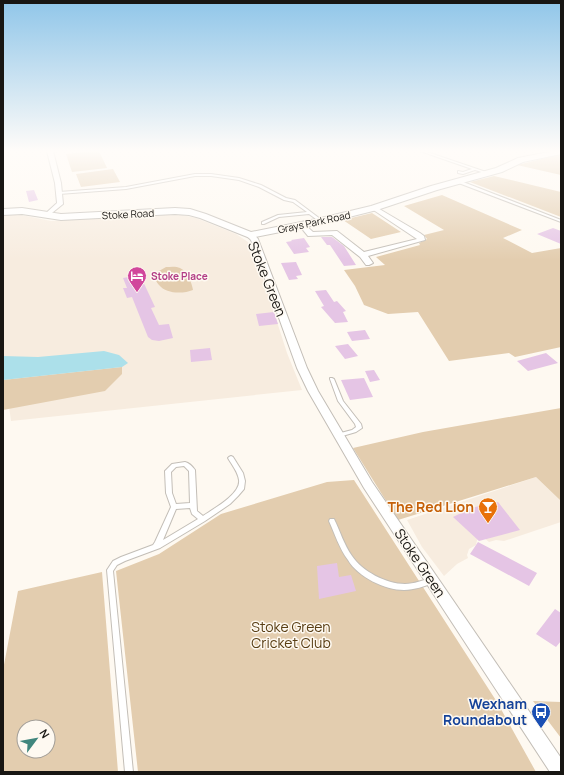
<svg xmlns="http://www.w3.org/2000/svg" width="564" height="775" viewBox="0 0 564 775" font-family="Manrope,sans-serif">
<rect width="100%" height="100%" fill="#fef9f1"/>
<path fill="#f7ecdf" d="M3,214H17L51,221L178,214L196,218L236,234L248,242L251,247L262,275L287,353L302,390L11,421L9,406L3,407Z
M536,477L561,501V522L504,541L496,540L489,542L483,537L477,540L476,545L469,549L467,555L468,558L457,564L444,576L422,547L407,520Z"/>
<path fill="#e3cdaf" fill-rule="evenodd" d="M92,151H99L107,168L72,172L66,154Z
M561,154V175L517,165L558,155Z
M113,169L120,182L81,187L76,174Z
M494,176L561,192V217L470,182Z
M442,195L522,230L503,238L532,253L561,248V347L515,357L509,353L449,361L418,312L388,314L364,305L355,286L344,270L385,265L376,257L420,245L419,243L427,239L424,235L444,230L404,206Z
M372,213L401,232L371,239L343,220Z
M166,267C170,267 176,266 180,268C187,271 192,283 193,290C183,294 166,294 159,285C157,283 155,279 154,276L159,271Z
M122,367V374L105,391L3,410V380Z
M561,408V501L536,477L398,520L353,448L423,432Z
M354,480L497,702L536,772H138L116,571L159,554L221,514L327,482Z
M102,572L118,772H3V670L18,591ZM24,727H48V751H24Z
M533,701L561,702V738Z"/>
<path fill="#ace0ea" d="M104,351L119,355L128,363L122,367L3,380V356L38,357Z"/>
<path fill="#e5c5e5" d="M34,190L38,200L29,202L26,191Z
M553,228L561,231V244L537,234Z
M321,237H332L344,246L356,265L344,266L330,245H327Z
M304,238L310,247L306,248L309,252L294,254L286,242L292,241L291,240Z
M296,262L302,275L296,276L298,279L289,280L281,263Z
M140,275L155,307L151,308L159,325L169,324L173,338L159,341L152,340L148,337L132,297L127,298L123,288H127L123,278Z
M326,290L334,302L337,301L346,311L343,312L348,322L335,323L321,307L324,306L315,291Z
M274,312L278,324L259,326L256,314Z
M365,330L370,339L352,341L347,332Z
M348,344L358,356L345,359L335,346Z
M210,348L212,360L191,362L190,350Z
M546,353L558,363L528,371L517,361Z
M374,370L380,380L370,382L365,371Z
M364,378L373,397L350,400L341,380Z
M498,502L520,530L479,541L453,517L471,508Z
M478,542L537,573L529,586L470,554Z
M337,563L339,577L351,575L356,591L319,599L317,566Z
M555,609L561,613V641L556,647L536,634Z"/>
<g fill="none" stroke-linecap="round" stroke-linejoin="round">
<defs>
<path id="service" d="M420,151H424L489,173L488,174L475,170L463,174L458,173V171L463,172L472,169Z
M195,174H211L239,178L261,185L286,198L295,200L323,221L320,222L309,214L279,217L264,224H262V222L278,215L307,212L293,202L284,200L259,187L239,180L211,176H195L126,189L59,194L57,193L59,192L126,187Z
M456,180H458L561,220V222L456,182Z
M330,378H332L334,379L343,401L361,424L362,428L356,432L339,437L337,436L336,435L337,434L352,430L356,427L355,424L338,401L330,379Z
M231,456L233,457L243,473L245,481L244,489L238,496L230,504L205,521L160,548L125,561L117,565L113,571L133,772H125L107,570L113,561L121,557L153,545L155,542L171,507L166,493L165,471L172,464L185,462C189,463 193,467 195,470L197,511L203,516C213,509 241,494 239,480C238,472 232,465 228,458L229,457ZM184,466L189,471L190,503L176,504L172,493L171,472L176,467ZM190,508L192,514L198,519L163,540L176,509Z
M330,519H334C340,531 344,545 352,556C362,571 386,584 405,584C414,584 423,580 432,578L434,579L435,581L434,583C425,586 414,590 404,590C385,590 358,577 348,560C339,548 335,534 329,521Z"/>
<path id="minor" d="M47,151H53L61,183L63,204L47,217L44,215L45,214L57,203L55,183Z
M372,207H376L420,233L424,236L425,240L368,256L373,263L369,265H366L360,257L332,235L308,236L299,225L304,224L313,232L337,231L364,252L417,239L372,209Z
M247,233H253L258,239L307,368L318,391L372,482L561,758V772H550L364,488L308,391L297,368L251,240L246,235Z"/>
<path id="secondary" d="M554,151H561V154L523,162L502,172L437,190L377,210L321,224L250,238L200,218L189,215L175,214L61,220L22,214L3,215V209L22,208L61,214L175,208L190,209L206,214L251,232L321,218L371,206L431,186L496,168L518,158Z"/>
</defs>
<use href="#service" stroke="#c3beb7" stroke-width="2"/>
<use href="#minor" stroke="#c3beb7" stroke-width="2"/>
<use href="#secondary" stroke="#c3beb7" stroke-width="2"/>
<use href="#service" fill="#fff" fill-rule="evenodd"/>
<use href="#minor" fill="#fff" fill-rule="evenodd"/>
<use href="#secondary" fill="#fff" fill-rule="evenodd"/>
</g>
<linearGradient id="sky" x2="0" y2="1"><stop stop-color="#90c6e9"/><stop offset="0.58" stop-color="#fffcf9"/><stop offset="1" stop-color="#fffcf9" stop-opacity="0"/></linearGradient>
<rect width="564" height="260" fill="url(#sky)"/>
<defs>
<symbol id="hotel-pin" viewBox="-11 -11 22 30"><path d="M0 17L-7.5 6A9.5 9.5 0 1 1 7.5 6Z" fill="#d1479c" stroke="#fef9f1"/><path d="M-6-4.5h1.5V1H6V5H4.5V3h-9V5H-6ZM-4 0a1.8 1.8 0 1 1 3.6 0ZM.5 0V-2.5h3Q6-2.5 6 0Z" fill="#fff"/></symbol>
<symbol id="bar-pin" viewBox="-11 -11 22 30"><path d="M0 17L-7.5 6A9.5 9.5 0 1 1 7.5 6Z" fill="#e8710a" stroke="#fef9f1"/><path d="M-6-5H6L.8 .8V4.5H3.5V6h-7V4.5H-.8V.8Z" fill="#fff"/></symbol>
<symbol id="bus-pin" viewBox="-11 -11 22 30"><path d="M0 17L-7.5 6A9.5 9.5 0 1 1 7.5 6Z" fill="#1a4fb4" stroke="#fef9f1"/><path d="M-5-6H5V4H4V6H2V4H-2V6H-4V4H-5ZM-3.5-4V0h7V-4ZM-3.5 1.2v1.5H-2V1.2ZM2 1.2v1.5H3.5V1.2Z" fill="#fff"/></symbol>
</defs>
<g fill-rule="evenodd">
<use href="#hotel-pin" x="126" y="265" width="22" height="30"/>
<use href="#bar-pin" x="477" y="496" width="22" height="30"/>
<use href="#bus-pin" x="530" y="701" width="22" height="30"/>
</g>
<g text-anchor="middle" stroke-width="3" stroke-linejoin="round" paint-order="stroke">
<g font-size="10" fill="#181613" stroke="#fef9f1">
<text transform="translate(128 214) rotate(-3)" y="4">Stoke Road</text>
<text transform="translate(314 222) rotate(-12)" y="4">Grays Park Road</text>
</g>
<g font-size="10" font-weight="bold" fill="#b23c85" stroke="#fef9f1" text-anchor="start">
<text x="151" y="280">Stoke Place</text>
</g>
<g font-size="14" fill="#181613" stroke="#fef9f1">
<text transform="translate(267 279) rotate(68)" y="5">Stoke Green</text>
<text transform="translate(420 563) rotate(56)" y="5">Stoke Green</text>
</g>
<g font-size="14" font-weight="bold" fill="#c56008" stroke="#fef9f1" text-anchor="end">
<text x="474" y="512">The Red Lion</text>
</g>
<g font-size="14" fill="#593e14" stroke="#fef9f1">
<text x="291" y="632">Stoke Green<tspan x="291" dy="16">Cricket Club</tspan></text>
</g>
<g font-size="14" font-weight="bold" fill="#164399" stroke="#fef9f1" text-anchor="end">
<text x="527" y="709">Wexham<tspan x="527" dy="16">Roundabout</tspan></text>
</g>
</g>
<rect width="564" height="775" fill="none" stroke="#181613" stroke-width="8"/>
<g transform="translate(36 739) rotate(58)"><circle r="19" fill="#fef9f1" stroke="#a29e98"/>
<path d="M0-3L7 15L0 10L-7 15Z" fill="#40867d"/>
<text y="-6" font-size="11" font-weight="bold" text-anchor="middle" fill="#181613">N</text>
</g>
</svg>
